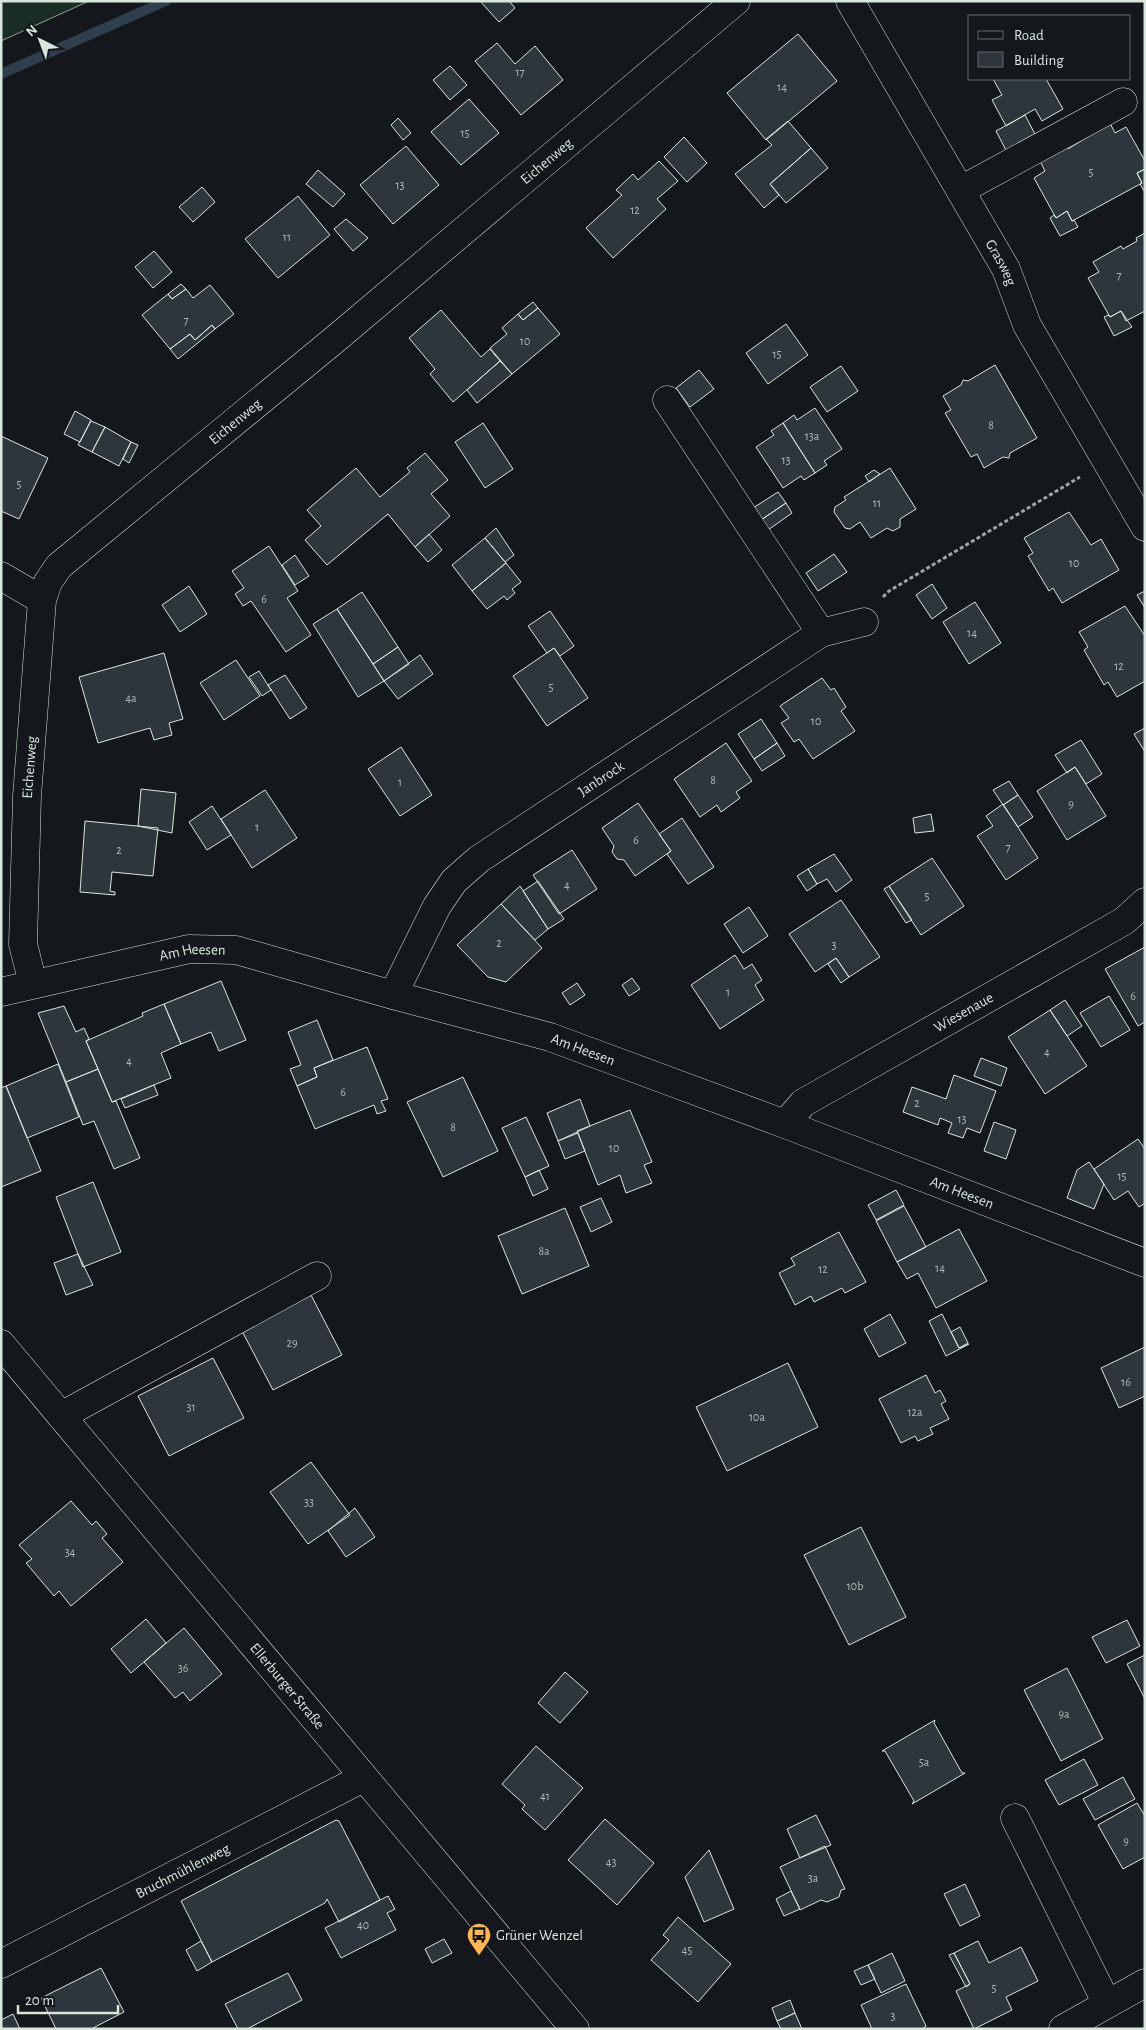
<svg xmlns="http://www.w3.org/2000/svg" width="1146" height="2030" viewBox="0 0 1146 2030" font-family="'Alegreya Sans',sans-serif">
<rect width="100%" height="100%" fill="#14181c"/>
<path fill="#1a2d24" stroke="#939e99" d="M1,1H89L1,41Z"/>
<g fill="none" stroke-linecap="round" stroke-linejoin="round">
<path stroke="#2f3f4d" stroke-width="10" d="M1,74L166,1"/>
</g>
<path fill="#2c363c" stroke="#d8e6dc" d="M480,1H509L515,8L499,22Z
M798,34L837,81L766,140L727,93Z
M497,43L515,64L535,46L563,80L521,115L475,61Z
M450,66L467,85L450,100L433,80Z
M993,79H1046L1063,109L1042,121L1035,109L1006,126L992,100L1002,95Z
M469,99L499,133L461,165L431,132Z
M1025,115L1038,140L1009,156L996,131Z
M398,118L411,133L403,140L391,125Z
M788,121L811,148L770,184L779,195L764,208L735,174L772,145L766,139Z
M1110,123L1115,133L1126,127L1145,161V169L1137,173L1142,183L1074,220L1072,221L1067,211L1056,218L1034,178L1045,171L1040,161L1067,146L1068,149Z
M684,137L707,163L687,182L664,157Z
M406,146L439,185L393,224L360,185Z
M811,148L828,168L786,203L770,184Z
M659,161L678,181L657,199L666,209L613,258L586,228L622,195L616,190L633,174L638,180Z
M1145,169V190L1144,191L1140,184L1142,183L1137,173Z
M318,170L345,194L333,207L306,184Z
M202,187L215,202L193,222L179,207Z
M298,196L330,235L278,278L245,239Z
M1067,211L1072,221L1074,220L1078,227L1060,236L1050,218L1054,215L1056,218Z
M346,219L368,238L353,251L334,229Z
M1145,233V311L1126,321L1121,311L1110,317L1088,278L1099,272L1093,262L1121,246L1123,249L1137,241L1136,238Z
M154,251L172,272L153,288L135,267Z
M181,284L186,289L172,299L168,294Z
M210,285L234,314L215,329L212,325L195,340L190,334L170,349L142,315L168,294L172,299L186,289L193,298Z
M533,302L538,308L523,320L518,314Z
M538,308L560,334L512,374L490,348L507,334L502,328L518,314L523,320Z
M441,310L481,357L490,349L500,361L453,402L430,374L435,369L409,338Z
M1121,311L1132,327L1114,336L1104,317L1108,315L1110,317Z
M786,324L808,355L768,384L746,353Z
M212,325L215,329L178,359L170,349L190,334L195,340Z
M500,361L512,374L477,403L467,390Z
M995,365L1037,438L1010,453L1009,458L1003,457L984,468L977,454L971,457L945,413L951,410L943,396L961,385L963,380L968,381Z
M841,366L858,391L827,412L810,387Z
M699,370L714,389L690,407L676,388Z
M815,408L842,449L824,461L827,465L815,473L783,423L794,415L797,420Z
M75,411L91,420L80,442L64,434Z
M91,421L105,427L92,452L78,445Z
M483,423L513,469L485,488L455,442Z
M783,423L815,473L804,480L801,476L783,488L756,447L774,435L771,431Z
M105,427L131,442L119,466L92,452Z
M1,436L48,458L19,519L1,511Z
M131,442L138,445L129,463L123,459Z
M425,453L448,480L431,494L450,516L415,547L388,514L327,565L305,540L321,526L307,510L356,468L380,497L410,472L407,468Z
M890,468L916,509L900,519V527L893,531L887,528L871,538L860,522L850,529L845,528L834,512L835,507L846,500L844,497Z
M874,470L880,474L869,482L865,476Z
M778,492L786,503L761,520L753,508Z
M786,503L792,513L768,530L761,520Z
M1069,512L1091,545L1101,539L1119,570L1062,603L1053,588L1049,591L1028,556L1033,553L1024,538Z
M496,528L514,555L505,562L485,538Z
M429,534L442,550L428,562L415,547Z
M485,538L506,563L472,591L452,565Z
M269,546L298,591L287,598L311,635L286,652L251,601L243,606L235,594L244,588L232,571Z
M834,554L847,572L818,591L806,573Z
M295,555L309,576L295,585L282,565Z
M506,563L521,582L512,589L515,593L507,600L504,596L487,609L472,591Z
M932,584L947,608L932,619L916,595Z
M189,586L207,614L180,632L162,605Z
M1145,591V608L1137,595Z
M362,592L398,647L373,664L337,609Z
M975,602L1001,643L969,664L943,622Z
M1125,606L1145,636V681L1117,697L1108,682L1104,685L1084,650L1088,647L1079,632Z
M337,609L384,681L358,697L313,624Z
M550,611L574,646L560,656L554,648L547,653L528,626Z
M398,647L409,664L384,681L373,664Z
M554,648L588,698L547,726L513,676Z
M164,653L183,719L169,723L172,735L154,740L150,728L98,743L79,677Z
M420,655L433,674L398,699L384,681Z
M236,660L260,696L224,720L200,683Z
M259,671L271,690L262,696L249,677Z
M285,675L307,708L290,719L268,685Z
M822,678L831,690L834,688L846,707L841,711L855,731L813,759L799,739L794,742L781,723L789,718L780,706Z
M761,719L777,743L754,759L738,734Z
M1145,728V752L1134,734Z
M1081,740L1102,774L1086,784L1075,767L1067,773L1055,755Z
M726,743L752,781L736,792L740,798L721,812L717,805L700,817L674,779Z
M777,743L785,756L762,771L754,759Z
M401,747L432,795L400,816L368,769Z
M1075,767L1106,816L1067,840L1037,791Z
M1009,781L1018,795L1003,805L993,790Z
M141,789L176,793L172,833L138,826Z
M265,790L297,838L252,868L221,819Z
M1018,795L1033,817L1018,827L1003,805Z
M638,803L671,851L635,876L624,860L617,859L612,852L614,846L602,828Z
M1003,804L1038,858L1006,880L977,836L993,826L986,816Z
M212,806L231,835L207,850L189,822Z
M931,814L934,831L915,833L913,818Z
M682,818L714,867L688,884L667,854L671,851L659,834Z
M85,821L158,828L153,876L112,872L110,891L115,892V895L80,892Z
M572,850L597,889L559,914L533,875Z
M834,854L852,880L836,892L827,879L817,884L808,869Z
M932,858L964,906L921,935L889,886Z
M808,869L817,884L807,891L797,876Z
M538,881L564,919L548,929L523,891Z
M520,886L548,929L535,940L501,904Z
M889,886L912,920L906,923L884,889Z
M841,900L880,957L849,977L836,958L815,972L789,934Z
M501,904L542,948L506,982L488,977L457,945Z
M749,907L768,936L743,953L724,924Z
M1145,947V1022L1138,1026L1105,969Z
M735,955L744,969L752,964L762,980L755,985L764,1000L720,1029L691,985Z
M836,958L849,977L841,983L828,964Z
M632,978L640,989L629,996L622,985Z
M221,981L246,1040L219,1051L211,1032L181,1044L164,1004Z
M577,983L585,995L570,1005L562,993Z
M1109,996L1130,1030L1101,1047L1080,1013Z
M1065,1000L1082,1026L1067,1036L1050,1010Z
M164,1004L181,1044L161,1053L171,1078L112,1102L86,1041L143,1016L142,1013Z
M64,1006L76,1032L84,1028L89,1039L86,1041L98,1069L66,1082L38,1013Z
M1050,1010L1087,1066L1045,1094L1008,1037Z
M317,1020L333,1060L314,1068L317,1077L297,1086L290,1069L301,1065L288,1032Z
M367,1047L388,1099L381,1101L386,1111L377,1114L374,1105L315,1129L297,1086L317,1077L314,1068Z
M981,1058L1007,1068L1001,1086L974,1076Z
M58,1064L79,1117L27,1138L6,1086Z
M98,1069L112,1102L116,1101L140,1158L114,1169L94,1121L83,1125L66,1082Z
M954,1075L996,1091L980,1133L967,1128L963,1138L948,1133L952,1123L940,1118L938,1125L903,1112L912,1087L946,1099Z
M463,1077L498,1151L443,1177L407,1102Z
M154,1085L158,1095L125,1108L121,1099Z
M6,1086L41,1171L1,1187V1088Z
M580,1099L590,1126L558,1141L547,1113Z
M630,1110L652,1162L644,1165L652,1183L626,1193L620,1175L598,1185L577,1131Z
M526,1117L549,1166L525,1177L502,1128Z
M994,1122L1016,1130L1006,1159L984,1151Z
M578,1133L585,1151L565,1159L558,1141Z
M1138,1139L1145,1149V1203L1139,1207L1128,1191L1114,1200L1094,1169Z
M1089,1162L1104,1184L1094,1209L1067,1198L1077,1170Z
M539,1170L548,1189L533,1196L525,1177Z
M93,1182L121,1252L83,1267L56,1197Z
M896,1190L904,1205L876,1220L868,1205Z
M601,1198L612,1222L591,1232L580,1207Z
M904,1206L926,1247L897,1262L876,1221Z
M565,1208L589,1266L522,1294L498,1236Z
M959,1229L987,1281L936,1308L918,1273L907,1279L897,1262Z
M839,1232L866,1282L845,1293L842,1288L814,1302L811,1296L795,1305L779,1273L795,1265L791,1258Z
M78,1254L93,1285L66,1295L54,1263Z
M311,1295L342,1355L273,1390L242,1331Z
M890,1314L906,1343L879,1357L864,1329Z
M942,1314L959,1348L969,1344L946,1356L929,1321Z
M960,1327L968,1343L959,1348L951,1332Z
M1145,1347V1396L1119,1408L1101,1368Z
M213,1358L244,1418L169,1456L138,1396Z
M788,1363L818,1427L727,1471L696,1407Z
M926,1375L935,1393L940,1390L946,1401L941,1404L949,1419L930,1428L933,1434L918,1441L915,1436L901,1443L879,1399Z
M311,1462L350,1515L308,1544L270,1492Z
M71,1501L92,1525L96,1521L107,1534L102,1538L123,1562L71,1606L59,1591L54,1596L26,1563L32,1559L19,1545Z
M355,1508L375,1537L346,1557L328,1531Z
M861,1527L906,1617L849,1645L804,1555Z
M146,1619L166,1643L131,1673L111,1649Z
M1127,1620L1140,1646L1106,1663L1092,1637Z
M184,1628L222,1674L190,1701L183,1692L175,1698L144,1662Z
M1145,1655V1699L1127,1664Z
M1067,1668L1103,1739L1061,1761L1024,1690Z
M565,1672L588,1692L560,1723L538,1703Z
M935,1720L934,1723L962,1773H965L912,1804L914,1801L885,1751H882Z
M536,1746L583,1788L545,1830L523,1810L522,1809L525,1805L502,1784Z
M1084,1759L1098,1785L1059,1805L1045,1780Z
M1123,1777L1135,1799L1095,1820L1083,1799Z
M1137,1803L1145,1816V1857L1123,1869L1098,1825Z
M816,1815L831,1845L800,1858L787,1829Z
M605,1819L654,1863L617,1905L568,1860Z
M336,1820L339,1821L380,1900L339,1922L327,1899L325,1903L212,1962L181,1901Z
M825,1846L845,1889L841,1890L839,1897L827,1902L821,1900L800,1910L780,1867Z
M709,1850L734,1909L704,1922L685,1877Z
M965,1884L980,1916L960,1926L944,1894Z
M791,1891L800,1909L784,1916L776,1899Z
M388,1896L395,1909L387,1913L396,1930L341,1958L325,1928Z
M678,1917L731,1964L698,2002L651,1960L669,1940L663,1935Z
M444,1939L452,1953L432,1963L425,1949Z
M201,1941L212,1962L197,1971L186,1950Z
M978,1941L989,1963L1021,1947L1038,1981L1006,1997L1012,2010L974,2029L956,1991L970,1984L954,1953Z
M892,1953L905,1981L881,1993L868,1965Z
M954,1953L970,1984L966,1987L949,1955Z
M868,1965L875,1979L861,1985L854,1971Z
M101,1968L124,2012L91,2029H56L41,1998Z
M288,1973L302,2000L247,2029H238L225,2004Z
M906,1984L926,2026L922,2029H872L861,2005Z
M790,2000L795,2013L777,2021L772,2008Z
M795,2013L802,2029H781L777,2021Z
M13,2014L20,2029H1V2020Z"/>
<g fill="none" stroke-linecap="round" stroke-linejoin="round">
<defs>
<g id="minor">
<path id="s1" d="M850,1L1006,269L1027,325L1145,527"/>
<path d="M961,190L1123,102"/>
<path d="M667,400L821,633"/>
<path d="M1,576L42,600"/>
<path id="s2" d="M33,984L23,944L27,796L42,600L48,582L59,566L333,341L736,1"/>
<path id="s3" d="M1,992L189,949L236,950L393,995L550,1037L785,1124L1145,1263"/>
<path id="s4" d="M393,995L437,906L454,881L479,859L821,633L864,622"/>
<path id="s5" d="M785,1124L803,1103L1124,921L1145,902"/>
<path id="s6" d="M1,1344L575,2029"/>
<path d="M61,1416L317,1276"/>
<path d="M1015,1818L1107,2004"/>
<path id="s7" d="M1,1964L363,1778"/>
<path d="M1063,2029L1145,1983"/>
</g>
</defs>
<use href="#minor" stroke="#d8e6dc" stroke-width="29"/>
<path stroke="#9da8a2" stroke-width="3" stroke-dasharray="4 2.5" stroke-linecap="butt" d="M883,597L889,591L1080,477"/>
<use href="#minor" stroke="#14181c" stroke-width="28"/>
</g>
<defs>
<symbol id="bus-pin" viewBox="-11 -11 22 30"><path d="M0 17L-7.5 6A9.5 9.5 0 1 1 7.5 6Z" fill="#ffb74d" stroke="#14181c"/><path d="M-5-6H5V4H4V6H2V4H-2V6H-4V4H-5ZM-3.5-4V0h7V-4ZM-3.5 1.2v1.5H-2V1.2ZM2 1.2v1.5H3.5V1.2Z" fill="#111"/></symbol>
</defs>
<g fill-rule="evenodd">
<use href="#bus-pin" x="465" y="1921" width="28" height="38"/>
</g>
<g text-anchor="middle" stroke-width="4" stroke-linejoin="round" paint-order="stroke">
<g font-size="12" fill="#adbab4">
<text x="520" y="76">17</text>
<text x="782" y="91">14</text>
<text x="465" y="137">15</text>
<text x="1091" y="176">5</text>
<text x="400" y="189">13</text>
<text x="635" y="214">12</text>
<text x="287" y="241">11</text>
<text x="1119" y="279">7</text>
<text x="186" y="324">7</text>
<text x="525" y="345">10</text>
<text x="777" y="358">15</text>
<text x="991" y="429">8</text>
<text x="812" y="440">13a</text>
<text x="786" y="464">13</text>
<text x="19" y="488">5</text>
<text x="877" y="507">11</text>
<text x="1074" y="567">10</text>
<text x="264" y="603">6</text>
<text x="972" y="637">14</text>
<text x="1119" y="670">12</text>
<text x="551" y="691">5</text>
<text x="131" y="702">4a</text>
<text x="816" y="725">10</text>
<text x="713" y="784">8</text>
<text x="400" y="786">1</text>
<text x="1071" y="808">9</text>
<text x="257" y="831">1</text>
<text x="636" y="844">6</text>
<text x="1008" y="851">7</text>
<text x="119" y="854">2</text>
<text x="567" y="889">4</text>
<text x="927" y="900">5</text>
<text x="499" y="947">2</text>
<text x="834" y="949">3</text>
<text x="728" y="996">1</text>
<text x="1133" y="1000">6</text>
<text x="1047" y="1056">4</text>
<text x="129" y="1065">4</text>
<text x="343" y="1096">6</text>
<text x="917" y="1107">2</text>
<text x="962" y="1123">13</text>
<text x="453" y="1131">8</text>
<text x="614" y="1152">10</text>
<text x="1122" y="1180">15</text>
<text x="544" y="1255">8a</text>
<text x="940" y="1272">14</text>
<text x="823" y="1273">12</text>
<text x="292" y="1347">29</text>
<text x="1126" y="1386">16</text>
<text x="191" y="1411">31</text>
<text x="915" y="1416">12a</text>
<text x="757" y="1421">10a</text>
<text x="309" y="1506">33</text>
<text x="70" y="1556">34</text>
<text x="855" y="1590">10b</text>
<text x="183" y="1672">36</text>
<text x="1064" y="1718">9a</text>
<text x="924" y="1766">5a</text>
<text x="545" y="1800">41</text>
<text x="1126" y="1845">9</text>
<text x="611" y="1866">43</text>
<text x="813" y="1882">3a</text>
<text x="363" y="1929">40</text>
<text x="687" y="1954">45</text>
<text x="994" y="1992">5</text>
<text x="893" y="2020">3</text>
</g>
<g font-size="15" fill="#d8e6dc" stroke="#14181c">
<text dy="5" stroke="none"><textPath href="#s2" startOffset="1058">Eichenweg</textPath></text>
<text dy="5" stroke="none"><textPath href="#s1" startOffset="302">Grasweg</textPath></text>
<text dy="5" stroke="none"><textPath href="#s2" startOffset="652">Eichenweg</textPath></text>
<text dy="5" stroke="none"><textPath href="#s2" startOffset="218">Eichenweg</textPath></text>
<text dy="5" stroke="none"><textPath href="#s4" startOffset="309">Janbrock</textPath></text>
<text dy="5" stroke="none"><textPath href="#s3" startOffset="196">Am Heesen</textPath></text>
<text dy="5" stroke="none"><textPath href="#s5" startOffset="212">Wiesenaue</textPath></text>
<text dy="5" stroke="none"><textPath href="#s3" startOffset="601">Am Heesen</textPath></text>
<text dy="5" stroke="none"><textPath href="#s3" startOffset="1006">Am Heesen</textPath></text>
<text dy="5" stroke="none"><textPath href="#s6" startOffset="446">Ellerburger Straße</textPath></text>
<text dy="5" stroke="none"><textPath href="#s7" startOffset="204">Bruchmühlenweg</textPath></text>
</g>
<g font-size="15" fill="#d8e6dc" stroke="#14181c" text-anchor="start">
<text x="496" y="1940">Grüner Wenzel</text>
</g>
</g>
<rect width="1146" height="2030" fill="none" stroke="#d8e6dc" stroke-width="5"/>
<rect x="968" y="15" width="162" height="65" fill="#14181c" stroke="#626a69"/>
<rect x="978" y="31" width="25" height="8" fill="#14181c" stroke="#626a69"/>
<text x="1014" y="40" font-size="15" fill="#d8e6dc">Road</text>
<rect x="978" y="52" width="25" height="15" fill="#2c363c" stroke="#626a69"/>
<text x="1014" y="65" font-size="15" fill="#d8e6dc">Building</text>
<g transform="translate(40 40) rotate(318)" stroke="#14181c" stroke-width="4" paint-order="stroke">
<path d="M0-4L9 19L0 12L-9 19Z" fill="#d8e6dc"/>
<text y="-8" font-size="14" font-weight="bold" text-anchor="middle" fill="#d8e6dc">N</text>
</g>
<path d="M18 2005v8h100v-8" fill="none" stroke="#d8e6dc" stroke-width="2.5"/>
<text x="25" y="2005" font-size="15" fill="#d8e6dc" stroke="#14181c" stroke-width="4" paint-order="stroke">20 m</text>
</svg>
